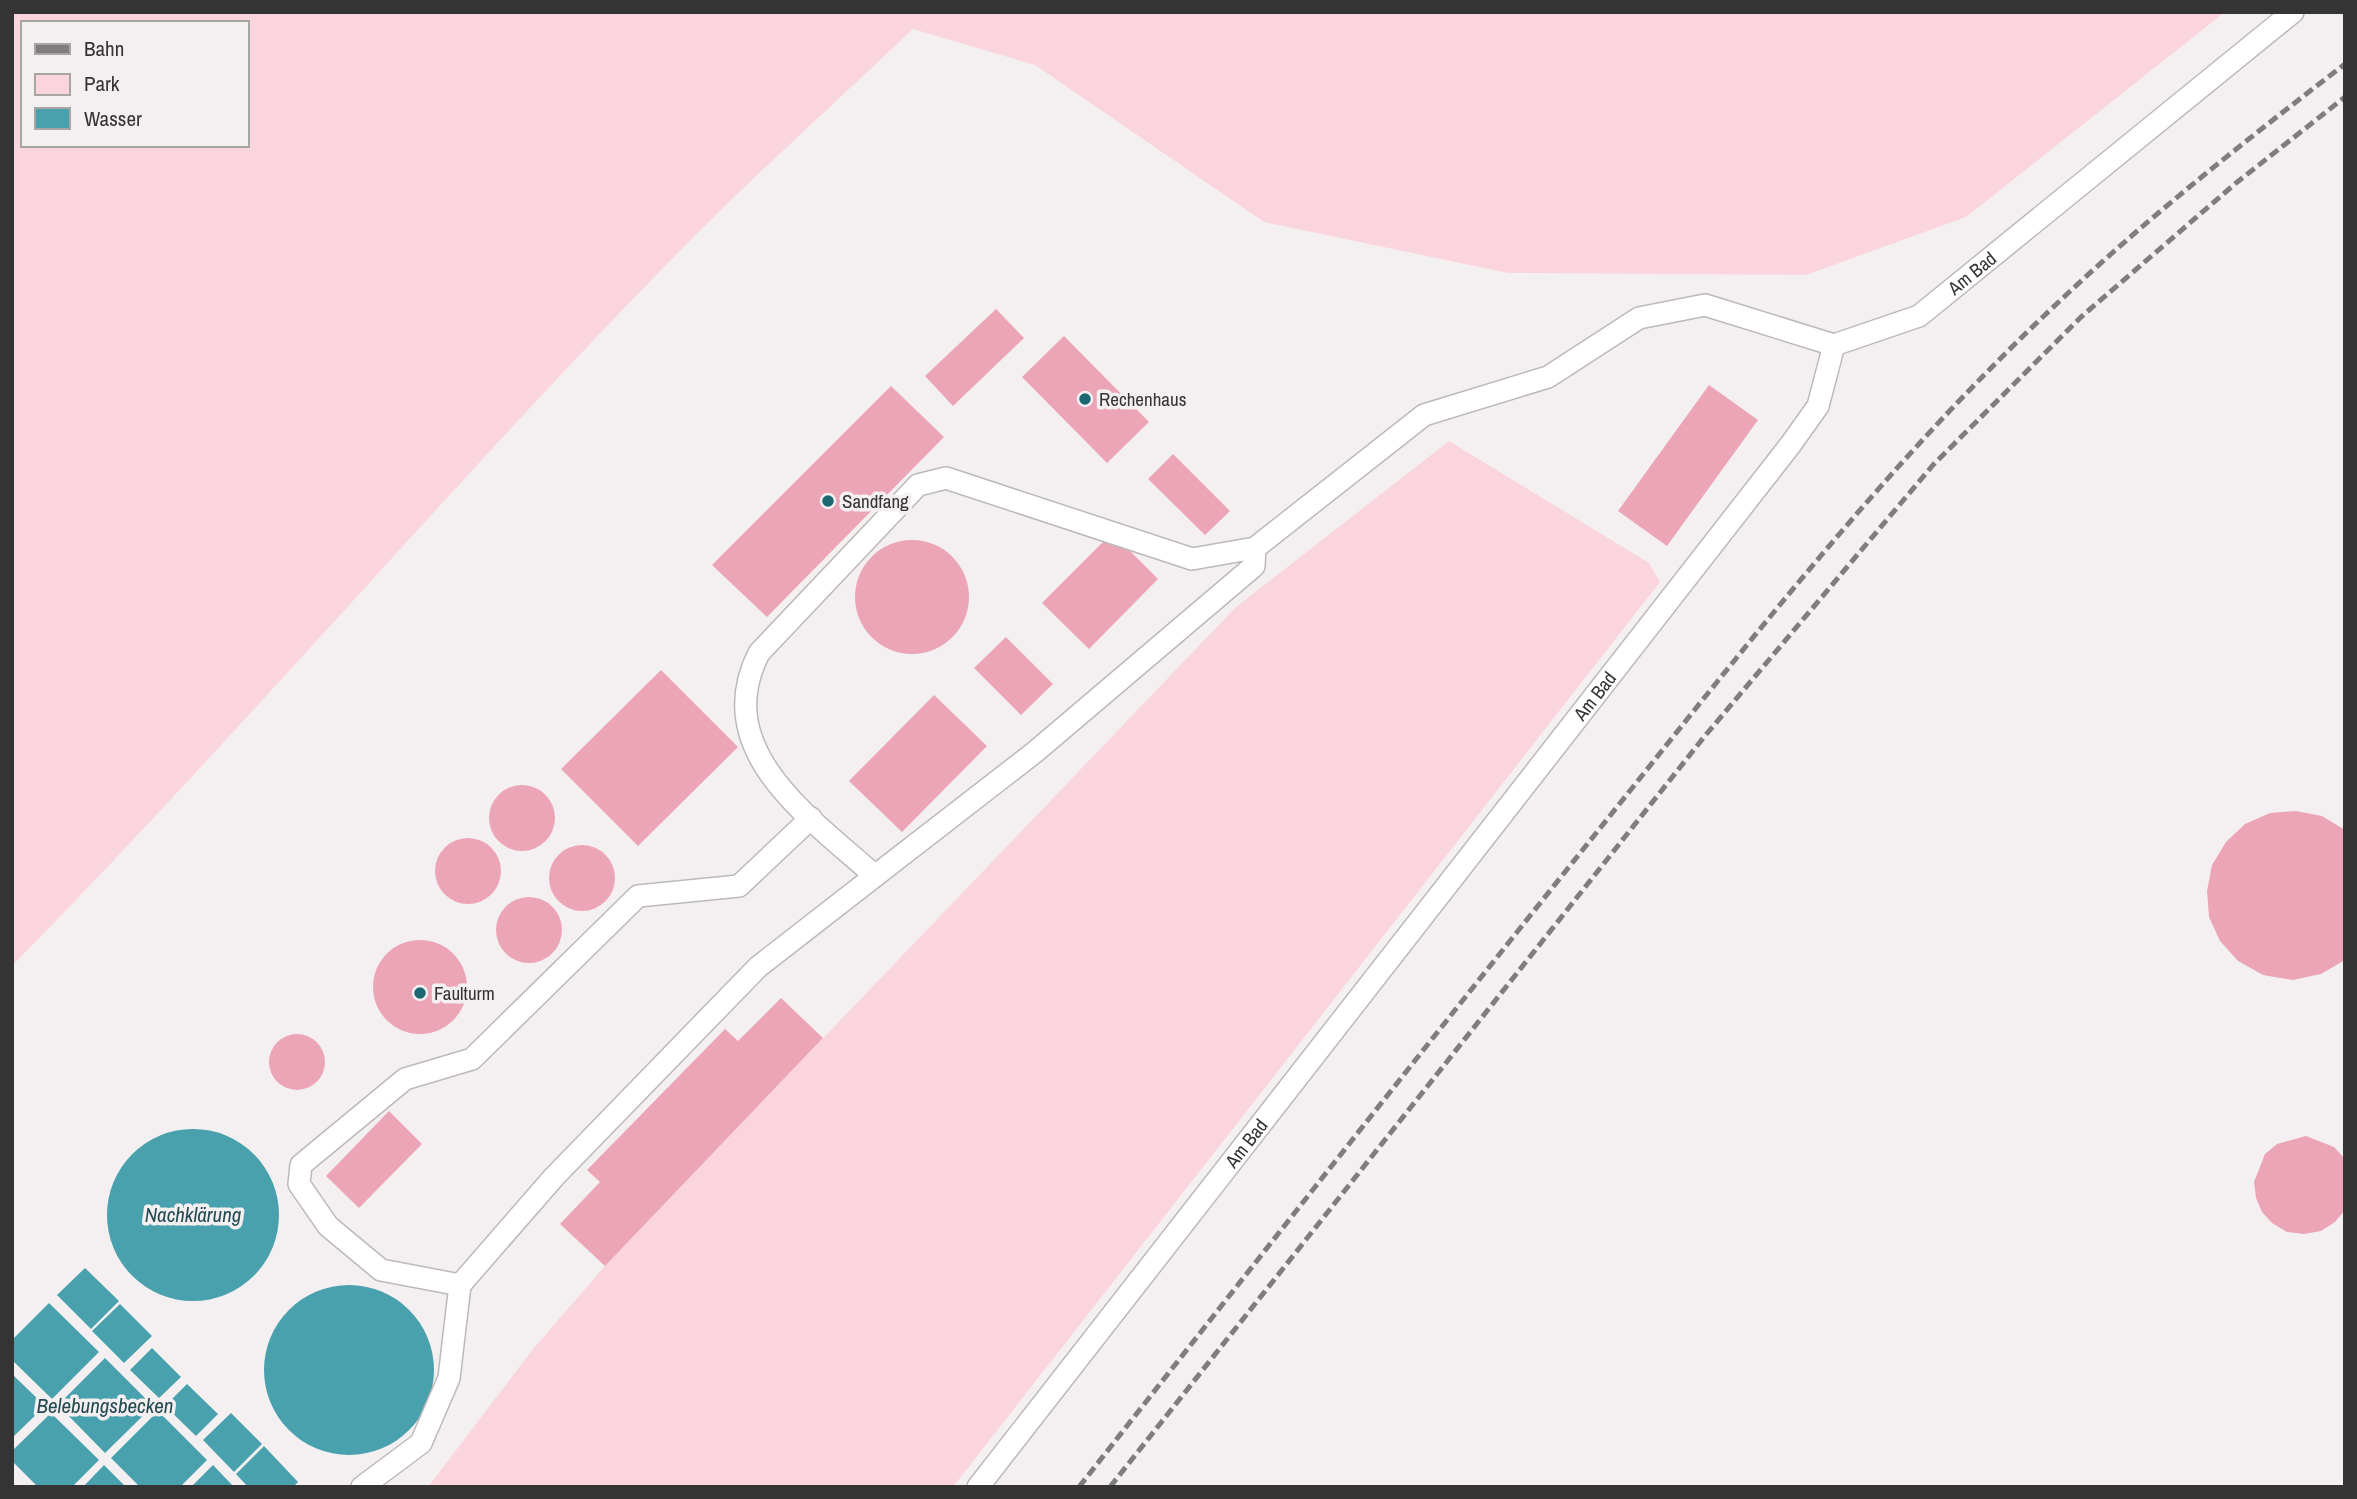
<svg xmlns="http://www.w3.org/2000/svg" width="2357" height="1499" viewBox="0 0 2357 1499" font-family="'Archivo Narrow',sans-serif">
<rect width="100%" height="100%" fill="#f4f0f1"/>
<path fill="#fbd5dd" fill-rule="evenodd" d="M12,12H2225L1966,217L1806,275L1508,273L1264,222L1035,65L913,29C830,108 743,185 663,268C441,496 235,739 12,966ZM23,23H247V145H23Z
M1449,441L1649,563L1660,582L953,1487H428L533,1349L605,1266L1236,607Z"/>
<path fill="#49a1ae" d="M107 1215a86 86 0 1 1 172 0a86 86 0 1 1-172 0Z
M85,1268L119,1301L91,1329L57,1295Z
M264 1370a85 85 0 1 1 170 0a85 85 0 1 1-170 0Z
M49,1303L99,1352L52,1399L12,1360V1340Z
M120,1304L152,1336L124,1363L92,1331Z
M152,1348L181,1377L159,1398L130,1370Z
M105,1358L153,1406L105,1453L58,1405Z
M12,1374L45,1406L12,1438Z
M187,1384L218,1414L196,1436L165,1406Z
M158,1411L207,1460L180,1487H140L111,1458Z
M51,1413L99,1460L72,1487H38L12,1461V1451Z
M231,1413L262,1444L234,1472L203,1440Z
M264,1446L298,1482L293,1487H248L236,1474Z
M104,1465L126,1487H83Z
M213,1465L234,1487H191Z"/>
<path fill="#eca5b6" d="M996,309L1024,338L953,406L925,376Z
M1064,336L1149,422L1107,463L1022,377Z
M1709,385L1758,420L1667,546L1618,511Z
M891,386L944,437L767,617L712,565Z
M1173,454L1230,511L1205,535L1148,479Z
M1112,533L1158,579L1089,649L1042,603Z
M855 597a57 57 0 1 1 114 0a57 57 0 1 1-114 0Z
M1006,637L1053,684L1021,715L974,668Z
M661,670L738,747L638,846L561,769Z
M934,695L987,746L902,832L849,781Z
M489 818a33 33 0 1 1 66 0a33 33 0 1 1-66 0Z
M2296,811L2322,816L2345,830V960L2321,974L2293,980L2263,975L2238,961L2220,941L2209,917L2207,891L2212,865L2226,842L2245,824L2270,813Z
M435 871a33 33 0 1 1 66 0a33 33 0 1 1-66 0Z
M549 878a33 33 0 1 1 66 0a33 33 0 1 1-66 0Z
M496 930a33 33 0 1 1 66 0a33 33 0 1 1-66 0Z
M373 987a47 47 0 1 1 94 0a47 47 0 1 1-94 0Z
M781,998L823,1038L605,1266L560,1224L600,1182L587,1170L725,1029L738,1041Z
M269 1062a28 28 0 1 1 56 0a28 28 0 1 1-56 0Z
M389,1111L422,1144L359,1208L326,1176Z
M2306,1136L2334,1147L2345,1159V1210L2335,1222L2321,1231L2304,1234L2287,1232L2272,1223L2262,1212L2256,1198L2254,1182L2265,1154L2277,1144Z"/>
<g fill="none" stroke-linecap="round" stroke-linejoin="round">
<defs>
<g id="service">
<path id="s1" d="M1834,345L1919,316L2293,12"/>
<path d="M1255,548L1254,566L1035,752L875,876C811,818 709,751 759,653L918,485L946,478L1192,559L1255,548L1424,415L1548,377L1639,318L1705,305L1834,345"/>
<path d="M811,818L739,886L638,896L472,1059L405,1079L301,1165L299,1184L328,1226L381,1270L460,1285L554,1177L758,967L875,876"/>
<path d="M362,1487L421,1443L449,1378L460,1285"/>
<path id="s2" d="M978,1487L1791,444L1818,406L1834,345"/>
</g>
</defs>
<use href="#service" stroke="#bdb9ba" stroke-width="24"/>
<use href="#service" stroke="#fff" stroke-width="21"/>
<path stroke="#7f7d7d" stroke-width="5" stroke-dasharray="10 5" stroke-linecap="butt" d="M1079,1487C1255,1263 1431,1039 1609,817C1753,637 1895,454 2064,297C2152,214 2249,138 2345,64
M1110,1487L1704,737L1933,465L2081,317L2236,183L2345,97"/>
</g>
<g fill="#1c6771" stroke="#f4f0f1" stroke-width="2.5">
<circle cx="1085" cy="399" r="7"/>
<circle cx="828" cy="501" r="7"/>
<circle cx="420" cy="993" r="7"/>
</g>
<g text-anchor="middle" stroke-width="7" stroke-linejoin="round" paint-order="stroke">
<g font-size="19" fill="#353434" stroke="#f4f0f1">
<text dy="7" stroke="none"><textPath href="#s1" startOffset="158">Am Bad</textPath></text>
<text dy="7" stroke="none"><textPath href="#s2" startOffset="1003">Am Bad</textPath></text>
<text dy="7" stroke="none"><textPath href="#s2" startOffset="436">Am Bad</textPath></text>
</g>
<g font-size="19" fill="#353434" stroke="#f4f0f1" text-anchor="start">
<text x="1099" y="406">Rechenhaus</text>
<text x="842" y="508">Sandfang</text>
<text x="434" y="1000">Faulturm</text>
</g>
<g font-size="21" font-style="italic" fill="#224a51" stroke="#f4f0f1">
<text x="193" y="1222">Nachklärung</text>
<text x="105" y="1413">Belebungsbecken</text>
</g>
</g>
<rect width="2357" height="1499" fill="none" stroke="#353434" stroke-width="28"/>
<rect x="21" y="21" width="228" height="126" fill="#f4f0f1" stroke="#a8a5a5" stroke-width="2"/>
<rect x="35" y="44" width="35" height="10" fill="#7f7d7d" stroke="#a8a5a5" stroke-width="2"/>
<text x="84" y="56" font-size="21" fill="#353434">Bahn</text>
<rect x="35" y="74" width="35" height="21" fill="#fbd5dd" stroke="#a8a5a5" stroke-width="2"/>
<text x="84" y="91" font-size="21" fill="#353434">Park</text>
<rect x="35" y="108" width="35" height="21" fill="#49a1ae" stroke="#a8a5a5" stroke-width="2"/>
<text x="84" y="126" font-size="21" fill="#353434">Wasser</text>
</svg>
